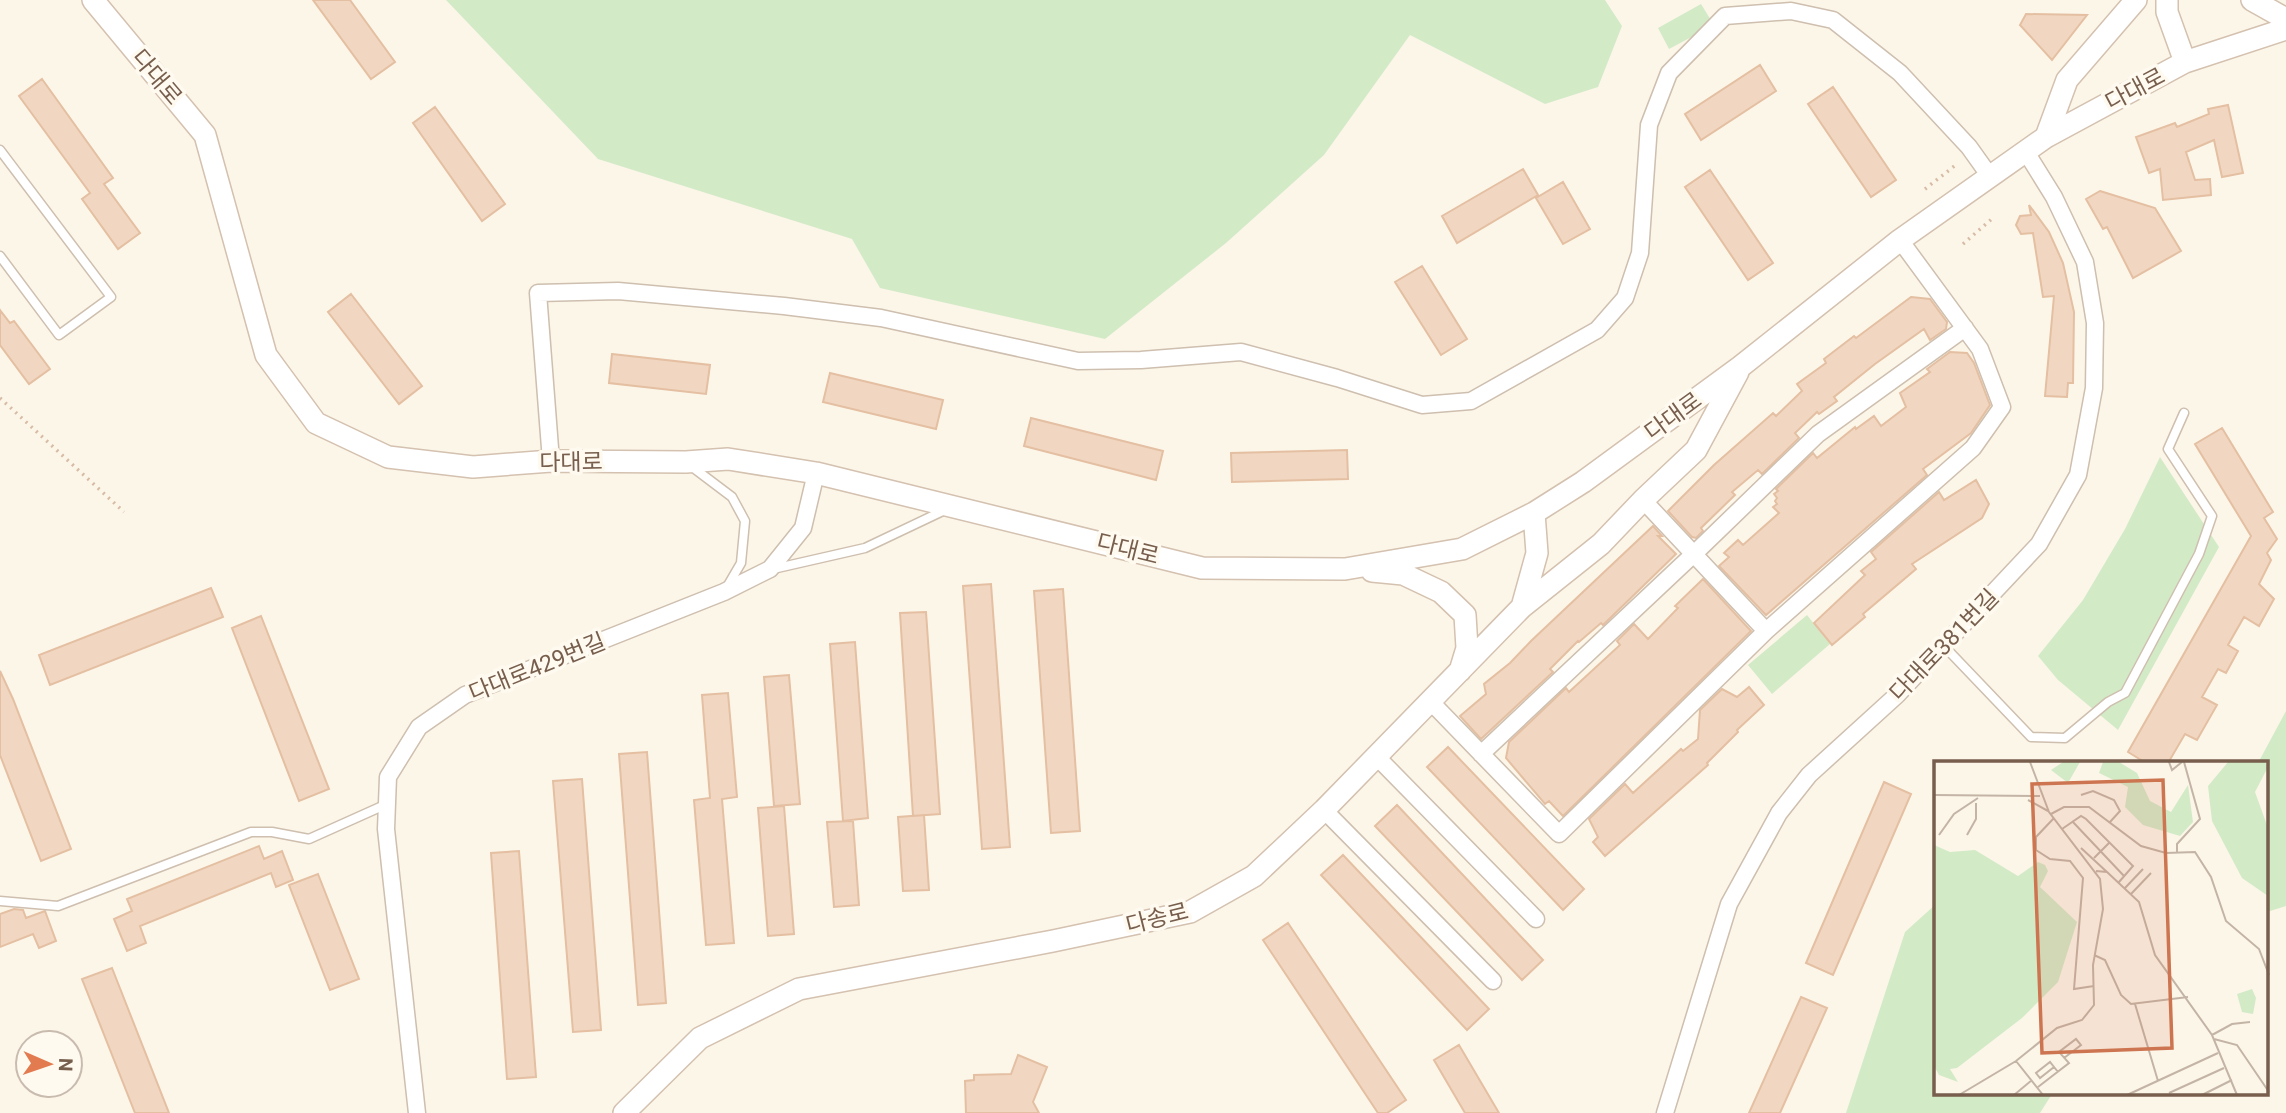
<svg xmlns="http://www.w3.org/2000/svg" width="2286" height="1113" viewBox="0 0 2286 1113" font-family="Roboto,'Noto Sans KR',sans-serif">
<rect width="100%" height="100%" fill="#fcf6e9"/>
<path fill="#d3eac7" d="M446,0H1605L1622,26L1598,87L1545,104L1410,35L1324,155L1226,243L1105,339L880,288L852,239L598,159Z
M1701,4L1714,25L1669,49L1658,28Z
M2160,457L2219,547L2118,730L2058,680L2038,656L2083,600L2125,529Z
M1807,615L1830,644L1772,694L1748,665Z
M2286,711V906L2267,912V763H2258Z
M1936,904V1094H2052L2040,1113H1846L1905,932Z"/>
<path fill="#f1d7c1" stroke="#e4bfa2" stroke-width="2" d="M313,0H350L395,62L371,79Z
M2026,14L2087,15L2052,60L2020,25Z
M1760,65L1776,91L1701,140L1685,114Z
M42,79L113,178L104,184L140,233L118,249L82,199L90,193L19,96Z
M1833,87L1896,180L1871,197L1808,104Z
M2228,105L2243,173L2222,177L2214,140L2186,152L2195,180L2210,179L2211,195L2163,200L2160,169L2149,173L2136,137L2175,123L2177,127L2209,114L2208,109Z
M435,107L505,204L482,221L413,123Z
M1523,169L1538,195L1457,243L1442,216Z
M1710,170L1773,263L1748,280L1685,187Z
M1563,182L1590,229L1563,244L1536,198Z
M2100,191L2155,208L2181,251L2133,278L2107,227L2103,229L2086,199Z
M2029,205L2049,232L2063,263L2074,312L2073,383H2068L2067,397L2045,396L2054,296L2043,297L2033,233L2021,234L2016,225L2020,216L2031,215Z
M1422,266L1467,339L1441,355L1395,282Z
M351,294L422,386L399,404L328,312Z
M1911,297L1930,299L1947,322L1946,329L1930,340L1924,329L1875,364L1834,397L1837,401L1819,414L1817,412L1795,433L1799,438L1762,474L1758,470L1732,492L1735,495L1701,528L1703,531L1696,538L1692,537L1668,511L1714,465L1773,413L1776,416L1802,391L1797,384L1826,363L1824,359L1854,336L1856,338Z
M0,310L10,323L14,321L50,369L29,384L0,345Z
M1950,352L1967,353L1974,363L1990,405L1971,433L1923,469L1927,475L1766,615L1719,566L1729,557L1724,553L1738,540L1743,545L1779,513L1773,507L1777,504L1775,501L1777,498L1774,494L1778,491L1776,489L1813,453L1817,458L1855,427L1856,429L1874,416L1881,426L1906,407L1900,393L1930,372L1927,369Z
M612,354L710,365L706,394L609,383Z
M830,373L943,400L936,429L823,402Z
M1031,418L1163,451L1156,480L1024,446Z
M2222,428L2273,512L2264,518L2277,539L2267,553L2271,560L2259,584L2274,599L2259,626L2244,617L2228,645L2238,651L2226,673L2218,669L2202,697L2217,705L2197,740L2185,734L2168,763H2146L2128,752L2251,536L2195,444Z
M1347,450L1348,479L1232,482L1231,453Z
M1976,480L1989,504L1982,518L1912,564L1916,569L1863,614L1865,617L1832,645L1814,623L1865,575L1861,571L1876,559L1871,552L1939,492L1944,500Z
M1653,526L1662,536H1658L1676,554L1603,625L1601,623L1579,642L1578,641L1550,669L1553,672L1481,739L1460,716L1486,694L1484,684L1510,663L1531,641Z
M1703,579L1751,631L1563,816L1549,801L1545,804L1506,758L1509,742L1566,688L1569,692L1620,645L1617,641L1634,624L1648,639L1678,608L1675,606Z
M991,584L1010,847L982,849L963,586Z
M211,588L223,617L50,685L39,655Z
M1063,589L1080,831L1051,833L1034,591Z
M926,612L940,814L913,816L900,613Z
M261,616L329,789L299,801L232,628Z
M855,642L868,818L843,821L830,644Z
M0,671L13,699L71,849L41,861L0,755Z
M789,675L800,804L774,806L764,677Z
M1749,687L1764,705L1737,730L1738,732L1707,763L1708,765L1605,856L1593,842L1598,837L1589,819L1625,784L1633,793L1681,749L1683,751L1698,739L1700,710L1722,689L1737,697Z
M728,693L737,797L722,799L734,943L706,945L694,800L710,798L702,695Z
M1448,747L1584,889L1563,910L1427,767Z
M647,752L666,1003L638,1005L619,754Z
M582,779L601,1030L573,1032L553,781Z
M1884,782L1911,794L1833,975L1806,963Z
M1397,805L1543,960L1522,980L1375,826Z
M784,806L794,934L768,936L758,808Z
M924,815L929,890L903,891L898,817Z
M853,821L859,905L834,907L827,822Z
M259,846L264,859L282,851L293,880L276,887L271,873L140,926L146,943L127,951L114,919L132,911L127,899Z
M519,851L536,1077L507,1079L491,853Z
M1343,855L1489,1009L1467,1030L1321,875Z
M318,874L359,979L330,990L289,885Z
M14,909L23,910L26,918L45,911L56,941L39,948L33,934L0,947V914Z
M1288,923L1406,1100L1387,1113H1378L1263,940Z
M112,968L169,1113H135L82,979Z
M1801,997L1827,1008L1780,1113H1749Z
M1459,1045L1499,1113H1465L1434,1060Z
M1018,1055L1047,1067L1033,1102L1039,1113H966L965,1081L974,1080V1075L1011,1074Z"/>
<g fill="none" stroke-linecap="round" stroke-linejoin="round">
<defs>
<path id="lane" d="M0,150L111,297L59,335L0,256
M691,466L732,497L745,521L741,563L727,587
M773,569L865,548L945,510
M1944,646L2031,737L2065,738L2108,702L2125,693L2199,554L2212,516L2168,449L2184,413
M0,901L58,906L251,832H272L309,839L387,804"/>
<path id="street" d="M551,461L538,293L618,291L784,306L881,318L1078,361L1141,360L1241,352L1337,378L1422,405L1471,401L1597,330L1625,298L1640,253L1649,125L1669,73L1725,16L1791,11L1833,20L1900,73L1969,147L1989,175
M1643,500L1766,631
M1431,702L1559,834L1766,631L1973,448L2002,407L1980,349L1900,240
M1481,754L1698,550L1818,434L1965,328
M1376,756L1536,919
M1324,810L1493,981
M417,1113L386,829L388,777L419,727L465,695L724,592L770,569L803,528L816,473
M1665,1113L1729,904L1779,813L1809,775L1897,695L2039,544L2078,475L2094,388L2095,323L2085,262L2054,197L2026,152"/>
<path id="secondary" d="M93,0L205,135L266,355L316,423L388,457L473,467L551,461L686,462L728,459L816,473L1202,568L1345,569L1462,549L1534,513L1583,482L1740,367L1900,240L2046,137L2185,62L2286,29
M2167,0V12L2185,62
M2252,0L2286,19
M2046,137L2067,80L2136,0
M1372,571L1403,574L1441,592L1465,615L1467,648L1460,671
M1522,607L1601,544L1643,500L1696,450L1738,372
M624,1113L700,1038L799,989L1053,941L1190,912L1254,876L1324,810L1522,607L1537,553L1534,513"/>
</defs>
<use href="#lane" stroke="#cebfaf" stroke-width="11"/>
<use href="#street" stroke="#cebfaf" stroke-width="19"/>
<use href="#secondary" stroke="#d4c1af" stroke-width="24"/>
<path stroke="#d7bba4" stroke-width="3.5" stroke-dasharray="2 5" stroke-linecap="butt" d="M1925,189L1957,164
M1963,244L1994,217
M0,398L124,512"/>
<use href="#lane" stroke="#fff" stroke-width="8"/>
<use href="#street" stroke="#fff" stroke-width="16"/>
<use href="#secondary" stroke="#fff" stroke-width="21"/>
</g>
<g text-anchor="middle" stroke-width="7" stroke-linejoin="round" paint-order="stroke">
<g font-size="23" fill="#775e4d" stroke="#fffaf0">
<text transform="translate(157 77) rotate(50)" y="8">다대로</text>
<text transform="translate(2135 89) rotate(-28)" y="8">다대로</text>
<text transform="translate(1673 416) rotate(-36)" y="8">다대로</text>
<text transform="translate(571 462) rotate(-1)" y="8">다대로</text>
<text transform="translate(1128 549) rotate(14)" y="8">다대로</text>
<text transform="translate(1944 645) rotate(-46)" y="8">다대로381번길</text>
<text transform="translate(537 667) rotate(-22)" y="8">다대로429번길</text>
<text transform="translate(1157 918) rotate(-14)" y="8">다송로</text>
</g>
</g>
<g transform="translate(1934 761)">
<rect width="334" height="334" fill="#fcf6e9"/>
<path d="M129,1H146L134,22L117,9ZM169,1H185L203,12L216,40L237,51L254,24L259,61L246,75L209,64L191,46L194,26L165,12ZM294,1H331L334,6L321,31L334,67V135L308,117L278,60L274,25ZM0,84L16,91L41,89L84,115L104,101L111,104L114,110L106,126L143,161L124,221L88,257L23,307L16,308L24,321L5,314L0,305ZM318,228L322,237L319,253L308,251L303,233Z" fill="#d3eac7"/>
<path fill="none" stroke="#c3b4a6" stroke-width="2" d="M235,1L238,9L248,1M0,34L106,35M147,34L159,30L180,39L186,50L176,61M94,39L114,50M117,53L130,46H155L207,85L232,92L261,91L277,116L292,160L325,188L335,214M120,57L102,76V89L116,98L136,100L149,117L140,228L160,225M138,60L190,115M128,68L147,55L152,58L199,105L185,121M5,74L20,53L44,37M33,74L42,58V42M147,87L173,111M243,92V83L266,58L250,1M160,97L175,82M162,110L173,111L205,141L221,194L278,274L303,334M191,127L209,108M197,133L217,112M160,194L171,199L187,234L197,243L254,236M201,243L224,320M278,274L298,263L316,261M280,278L303,284L335,331M82,300L109,334M120,306L106,317L102,312L116,301L124,311M104,326L135,302L125,291L142,278L147,284L130,297M235,332L290,307M25,334L82,300L123,267L148,259L160,244L159,204L169,148L166,118L115,51L96,1M80,334L98,319M193,334L284,292M268,334L298,319"/>
<path fill="#cd7550" fill-opacity="0.15" stroke="#cd7550" stroke-width="3.5" d="M229,19L238,287L108,292L98,23Z"/>
<rect width="334" height="334" fill="none" stroke="#775e4d" stroke-width="3.5"/>
</g>
<g transform="translate(49 1064) rotate(92)"><circle r="33" fill="#fffaf0" stroke="#c9bcaf" stroke-width="2"/>
<path d="M0-5L12 26L0 18L-12 26Z" fill="#e37b51"/>
<text y="-10" font-size="19" font-weight="bold" text-anchor="middle" fill="#775e4d">N</text>
</g>
</svg>
